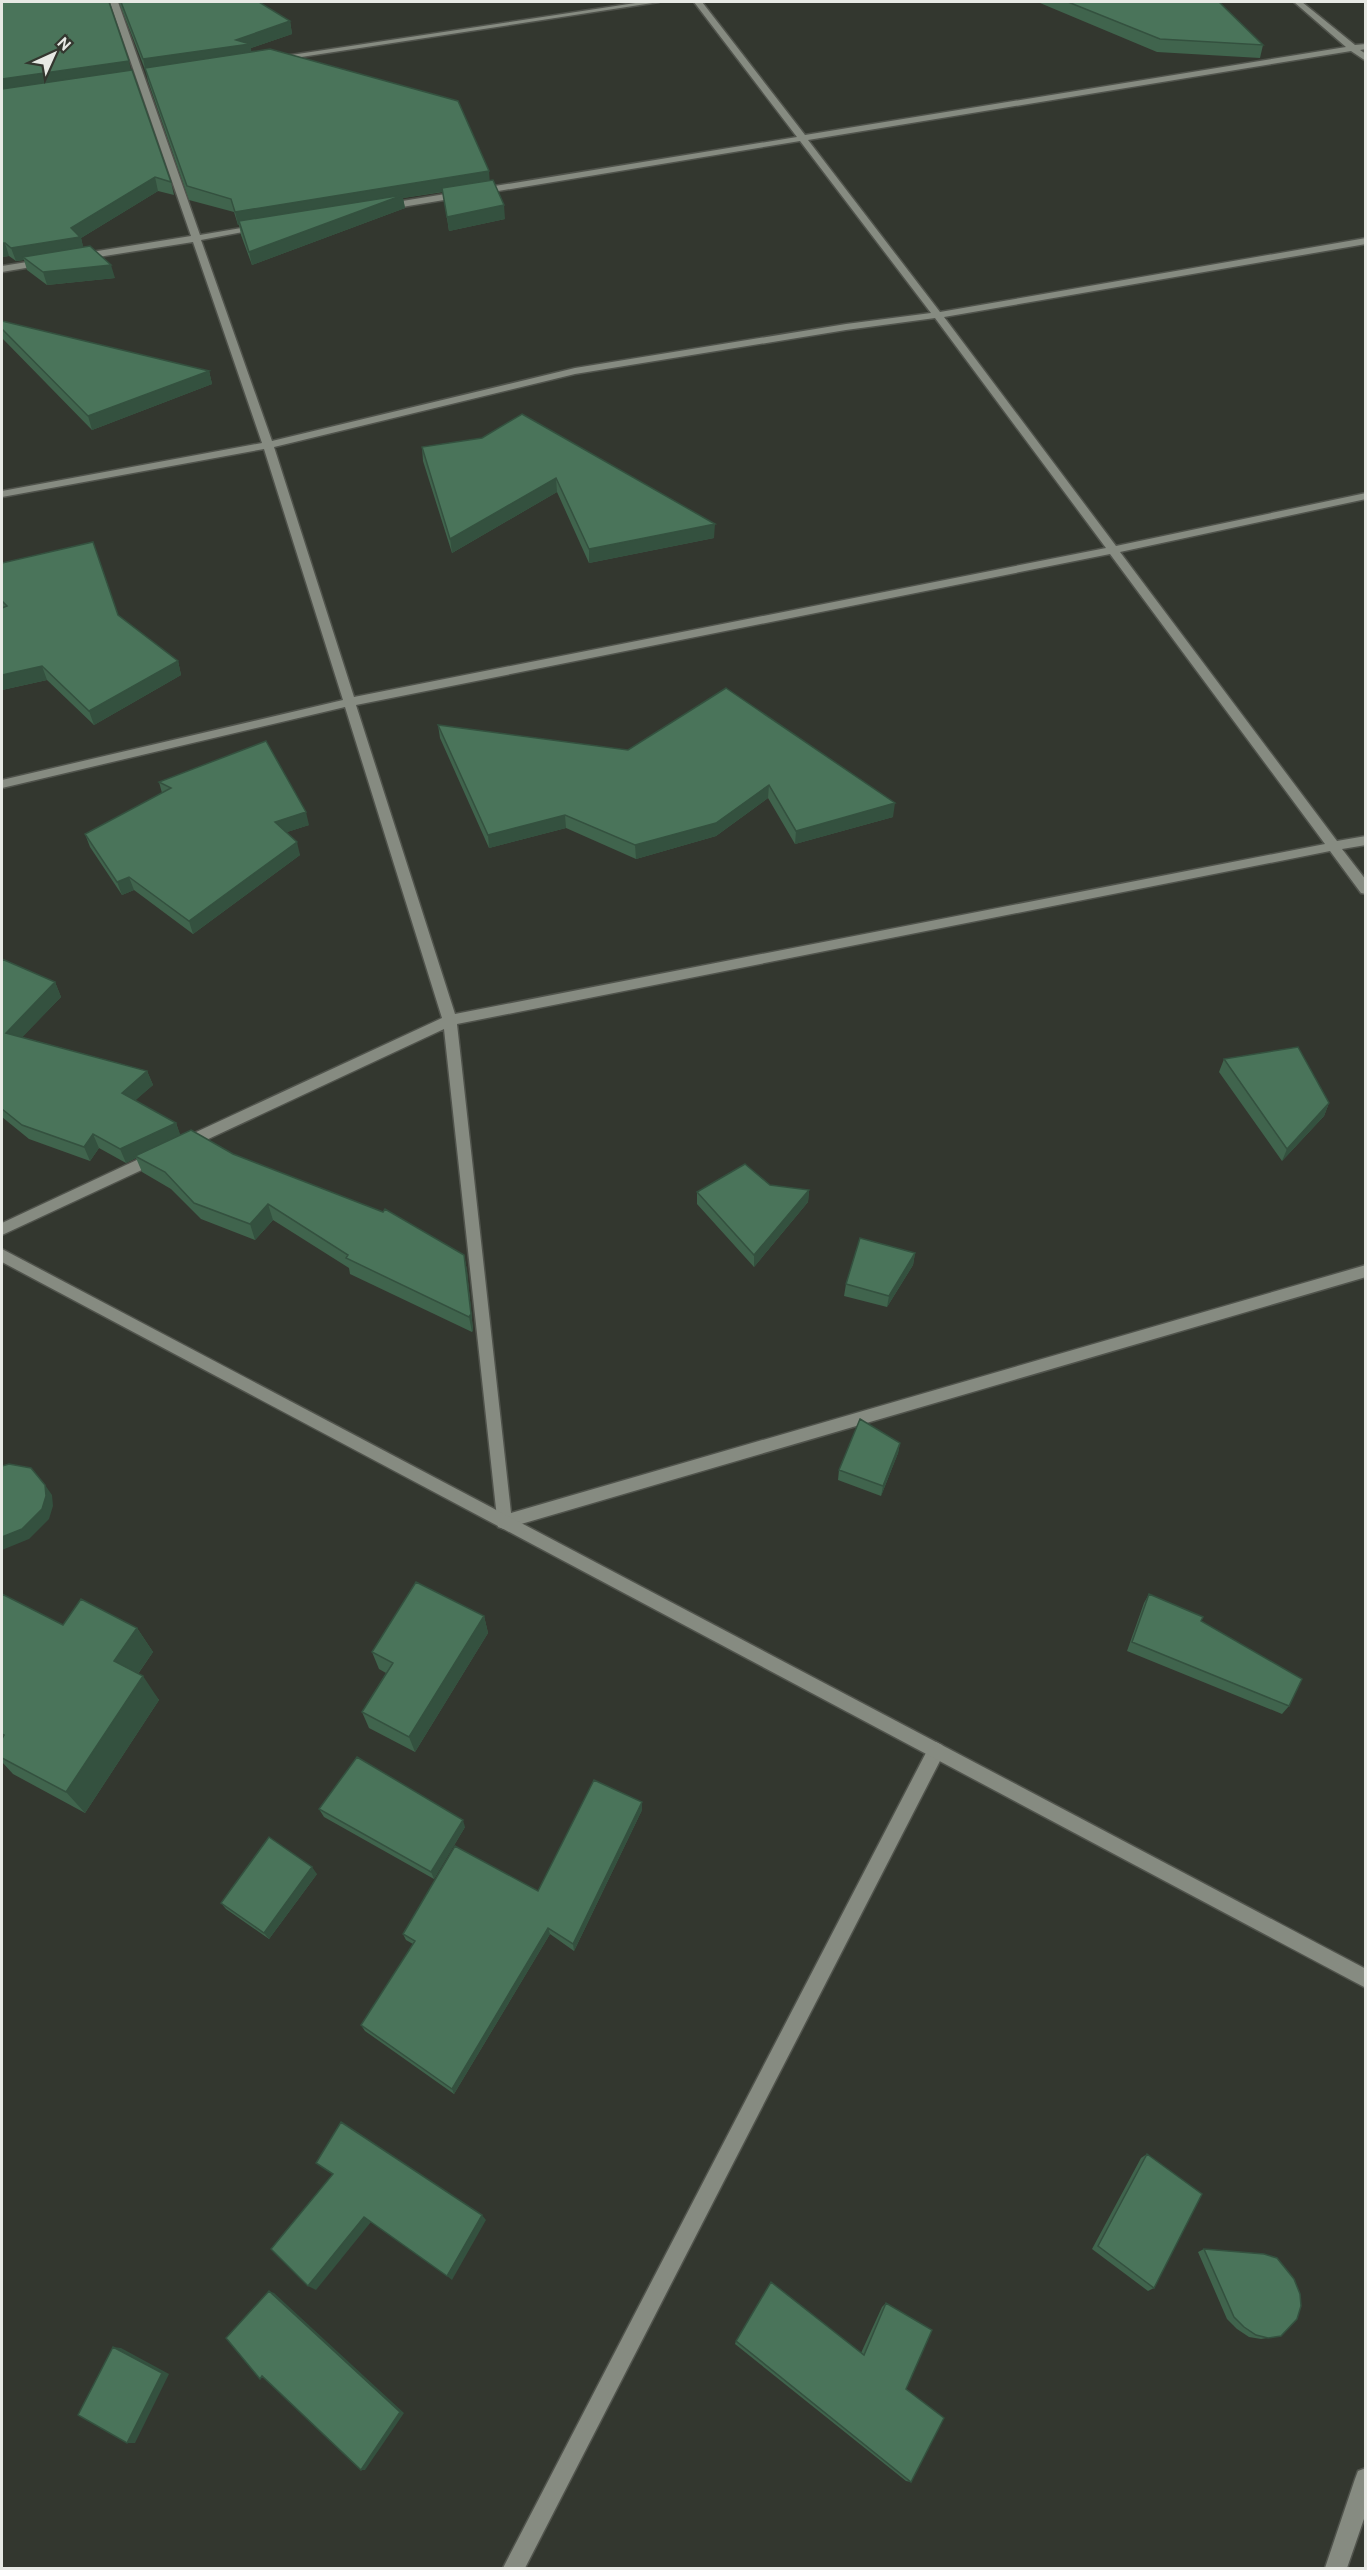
<svg xmlns="http://www.w3.org/2000/svg" width="1367" height="2570" viewBox="0 0 1367 2570" font-family="Cabin,sans-serif">
<rect width="100%" height="100%" fill="#33372f"/>
<g fill="none" stroke-linecap="round" stroke-linejoin="round">
<defs>
<path id="street" d="M110,2H118L200,235L259,225L264,228L201,240L272,441L575,368L846,324L931,313L800,141L384,210L379,207L384,204L797,137L694,2H702L805,135L1346,47L1294,2H1302L1355,45L1366,44V49L1360,50L1366,54V61L1351,51L808,140L940,312L1366,238V244L944,317L1116,546L1366,493V499L1120,552L1337,841L1366,836V845L1342,849L1366,880V894L1361,893L1330,851L457,1024L511,1513L1366,1265V1277L504,1529L498,1527L444,1029L189,1148H179L177,1144L179,1140L442,1018L345,707L2,788V780L343,700L264,449L2,497V491L262,443L193,242L79,260L74,257L79,254L191,236ZM935,318L1106,548L354,697L274,447L575,374L846,330ZM1110,554L1325,844L455,1014L356,705Z
M642,2H659L275,61L271,58Z
M46,259L49,260V264L2,272V266Z
M156,1151L161,1153L163,1157L161,1161L2,1235V1223Z
M936,1742L942,1745L945,1751L942,1757L525,2568H503L930,1745Z
M1366,2468V2513L1347,2568H1325L1355,2479L1358,2471Z"/>
<path id="secondary" d="M2,1249L1366,1969V1988L2,1262Z"/>
</defs>
<use href="#street" stroke="#50534c" stroke-width="3"/>
<use href="#secondary" stroke="#50534c" stroke-width="3"/>
<use href="#street" fill="#868b81" fill-rule="evenodd"/>
<use href="#secondary" fill="#868b81" fill-rule="evenodd"/>
</g>
<path fill="#40644d" d="M2,2L131,71L171,182L174,195L158,191L81,238L83,247L115,278L47,285L27,270L24,260L16,261L9,256L2,257Z
M119,2H259L290,21L292,34L251,48V52L489,171V181L505,219L449,231L443,192L403,198L405,208L252,265L241,235L239,225H238L234,212L189,200L148,81L146,72Z
M1040,2H1219L1263,45L1260,58L1157,52L1040,3Z
M2,321L209,371L212,384L92,430L2,338Z
M482,438L714,538L589,563L557,492L452,553L423,461L422,447Z
M2,563L118,615L178,661L181,675L94,725L47,680L2,690Z
M438,725L628,750L893,817L795,844L768,798L716,836L636,859L566,828L489,848L440,738Z
M159,782L309,825L287,832L300,855L193,934L134,890L122,895L90,847L85,834L162,793Z
M2,959L55,982L61,997L22,1037L147,1071L153,1085L135,1100L176,1123L180,1135L233,1154L464,1255L467,1271L473,1330L472,1332L350,1274L349,1268L273,1220L255,1240L201,1219L171,1189L142,1172L136,1158L126,1163L99,1148L90,1161L29,1139L2,1117Z
M1224,1059L1329,1103L1324,1116L1282,1161L1219,1072Z
M770,1185L809,1190L808,1202L754,1267L697,1204V1192Z
M915,1253L913,1265L887,1307L844,1296L846,1284Z
M900,1443L898,1453L881,1496L838,1480L839,1470Z
M2,1594L63,1625L137,1628L153,1652L138,1674L159,1700L85,1813L13,1774L2,1762Z
M1149,1594L1201,1621L1289,1706L1282,1714L1127,1651L1144,1603Z
M484,1616L488,1633L415,1752L369,1728L362,1712L386,1673L379,1669L372,1652Z
M319,1809L465,1827L434,1879L324,1817Z
M642,1810L574,1951L550,1934L454,2094L365,2031L361,2025L413,1944L406,1940L403,1934L538,1891Z
M317,1874L269,1939L226,1909L221,1903Z
M1147,2154L1154,2288L1148,2291L1092,2249L1141,2158Z
M1204,2249L1281,2336L1261,2339L1249,2337L1237,2329L1227,2319L1198,2252Z
M886,2303L906,2389L911,2482L906,2481L735,2344L736,2341L861,2353L882,2307Z"/>
<path fill="#34513f" d="M290,21L292,34L251,48L252,57L145,68L146,73L143,59L236,40Z
M129,61L132,74L2,93V79Z
M489,171L490,184L403,198L405,208L252,265L249,252L239,221V225H238L235,212Z
M155,177L158,191L81,238L84,250L23,257L24,260L16,261L11,248L71,228Z
M504,205L505,219L449,231L447,217Z
M2,243H5L9,256L2,257Z
M111,265L115,278L47,285L43,272Z
M209,371L212,384L92,430L88,416Z
M556,478L557,492L452,553L450,539Z
M715,524L714,538L589,563V549Z
M178,661L181,675L94,725L89,711Z
M42,666L47,680L2,690V675Z
M769,785L768,798L716,836L636,859L635,845Z
M895,803L893,817L795,844L796,831Z
M306,812L309,825L278,835L275,822Z
M565,815L566,828L489,848L488,835Z
M297,842L300,855L193,934L189,921Z
M129,877L134,890L122,895L117,882Z
M55,982L61,997L13,1047L6,1033Z
M147,1071L153,1085L128,1107L122,1093Z
M1329,1103L1324,1116L1282,1161L1287,1149Z
M176,1123L181,1137L135,1156L136,1158L126,1163L120,1149Z
M93,1134L99,1148L90,1161L84,1147Z
M809,1190L808,1202L754,1267V1255Z
M268,1204L273,1220L255,1240L250,1224Z
M915,1253L913,1265L887,1307L889,1296Z
M464,1255L467,1271L473,1330L472,1332L469,1317Z
M900,1443L898,1453L881,1496L883,1486Z
M45,1485L52,1495L53,1506L49,1519L29,1539L2,1550V1537Z
M484,1616L488,1633L415,1752L409,1737Z
M137,1628L153,1652L130,1685L114,1661Z
M143,1676L159,1700L85,1813L66,1792Z
M642,1802V1810L574,1951L573,1944Z
M463,1820L465,1827L434,1879L431,1872Z
M312,1867L317,1874L269,1939L264,1933Z
M548,1928L550,1934L454,2094L452,2089Z
M482,2215L486,2220L452,2280L447,2276Z
M364,2217L371,2222L316,2290L308,2286Z
M269,2291L274,2293L404,2413L365,2470H361Z
M113,2347L121,2348L169,2374L135,2443H127Z"/>
<path fill="#4a745a" stroke="#34513f" stroke-width="1.5" d="M2,2H109L129,61L2,79Z
M121,2H259L290,21L236,40L250,44L143,59Z
M1068,2H1219L1263,45L1160,39Z
M270,49L458,101L489,171L235,212L231,199L187,186L145,68Z
M132,70L171,182L155,177L71,228L80,237L11,248L5,243H2V89Z
M493,180L504,205L447,217L442,188Z
M403,195L249,252L239,221Z
M90,246L111,265L43,272L23,257Z
M2,321L209,371L88,416L2,329Z
M522,414L715,524L589,549L556,478L450,539L422,447L482,438Z
M93,542L118,615L178,661L89,711L42,666L2,675V608L7,606L2,601V563Z
M726,688L895,803L796,831L769,785L716,823L635,845L565,815L488,835L438,725L628,750Z
M266,741L306,812L275,822L297,842L189,921L129,877L117,882L85,834L171,788L159,782Z
M2,959L55,982L6,1033L147,1071L122,1093L176,1123L120,1149L93,1134L84,1147L22,1125L2,1109Z
M1298,1047L1329,1103L1287,1149L1224,1059Z
M191,1130L233,1154L383,1212L385,1209L464,1255L471,1314L469,1317L346,1258L348,1255L268,1204L250,1224L194,1203L165,1172L135,1156Z
M745,1164L770,1185L809,1190L754,1255L697,1192Z
M860,1238L915,1253L889,1296L846,1284Z
M860,1419L900,1443L883,1486L839,1470Z
M9,1464L31,1468L45,1485L46,1496L42,1509L22,1529L2,1537V1466Z
M416,1582L484,1616L409,1737L362,1712L393,1663L372,1652Z
M2,1594L63,1625L81,1599L137,1628L114,1661L143,1676L66,1792L2,1758V1739L4,1735L2,1734Z
M1149,1594L1203,1617L1201,1621L1302,1679L1289,1706L1132,1642Z
M357,1757L463,1820L431,1872L319,1809Z
M594,1780L642,1802L573,1944L548,1928L452,2089L361,2025L415,1941L403,1934L455,1846L538,1891Z
M269,1837L312,1867L264,1933L221,1903Z
M341,2122L482,2215L447,2276L364,2217L308,2286L271,2249L333,2174L316,2163Z
M1147,2154L1202,2194L1154,2288L1098,2246Z
M1204,2249L1264,2254L1277,2258L1294,2279L1300,2294L1301,2306L1297,2319L1281,2336L1268,2338L1256,2335L1244,2327L1234,2317Z
M771,2282L864,2355L886,2303L932,2330L906,2389L944,2418L911,2482L736,2341Z
M269,2291L400,2412L361,2470L262,2376L260,2379L226,2338Z
M113,2347L162,2373L127,2443L78,2415Z"/>
<rect width="1367" height="2570" fill="none" stroke="#e7e9e4" stroke-width="6"/>
<g transform="translate(54 54) rotate(45)" stroke="#33372f" stroke-width="4.5" paint-order="stroke">
<path d="M0-4.5L10 22L0 15L-10 22Z" fill="#e7e9e4"/>
<text y="-9" font-size="16" font-weight="bold" text-anchor="middle" fill="#e7e9e4">N</text>
</g>
</svg>
